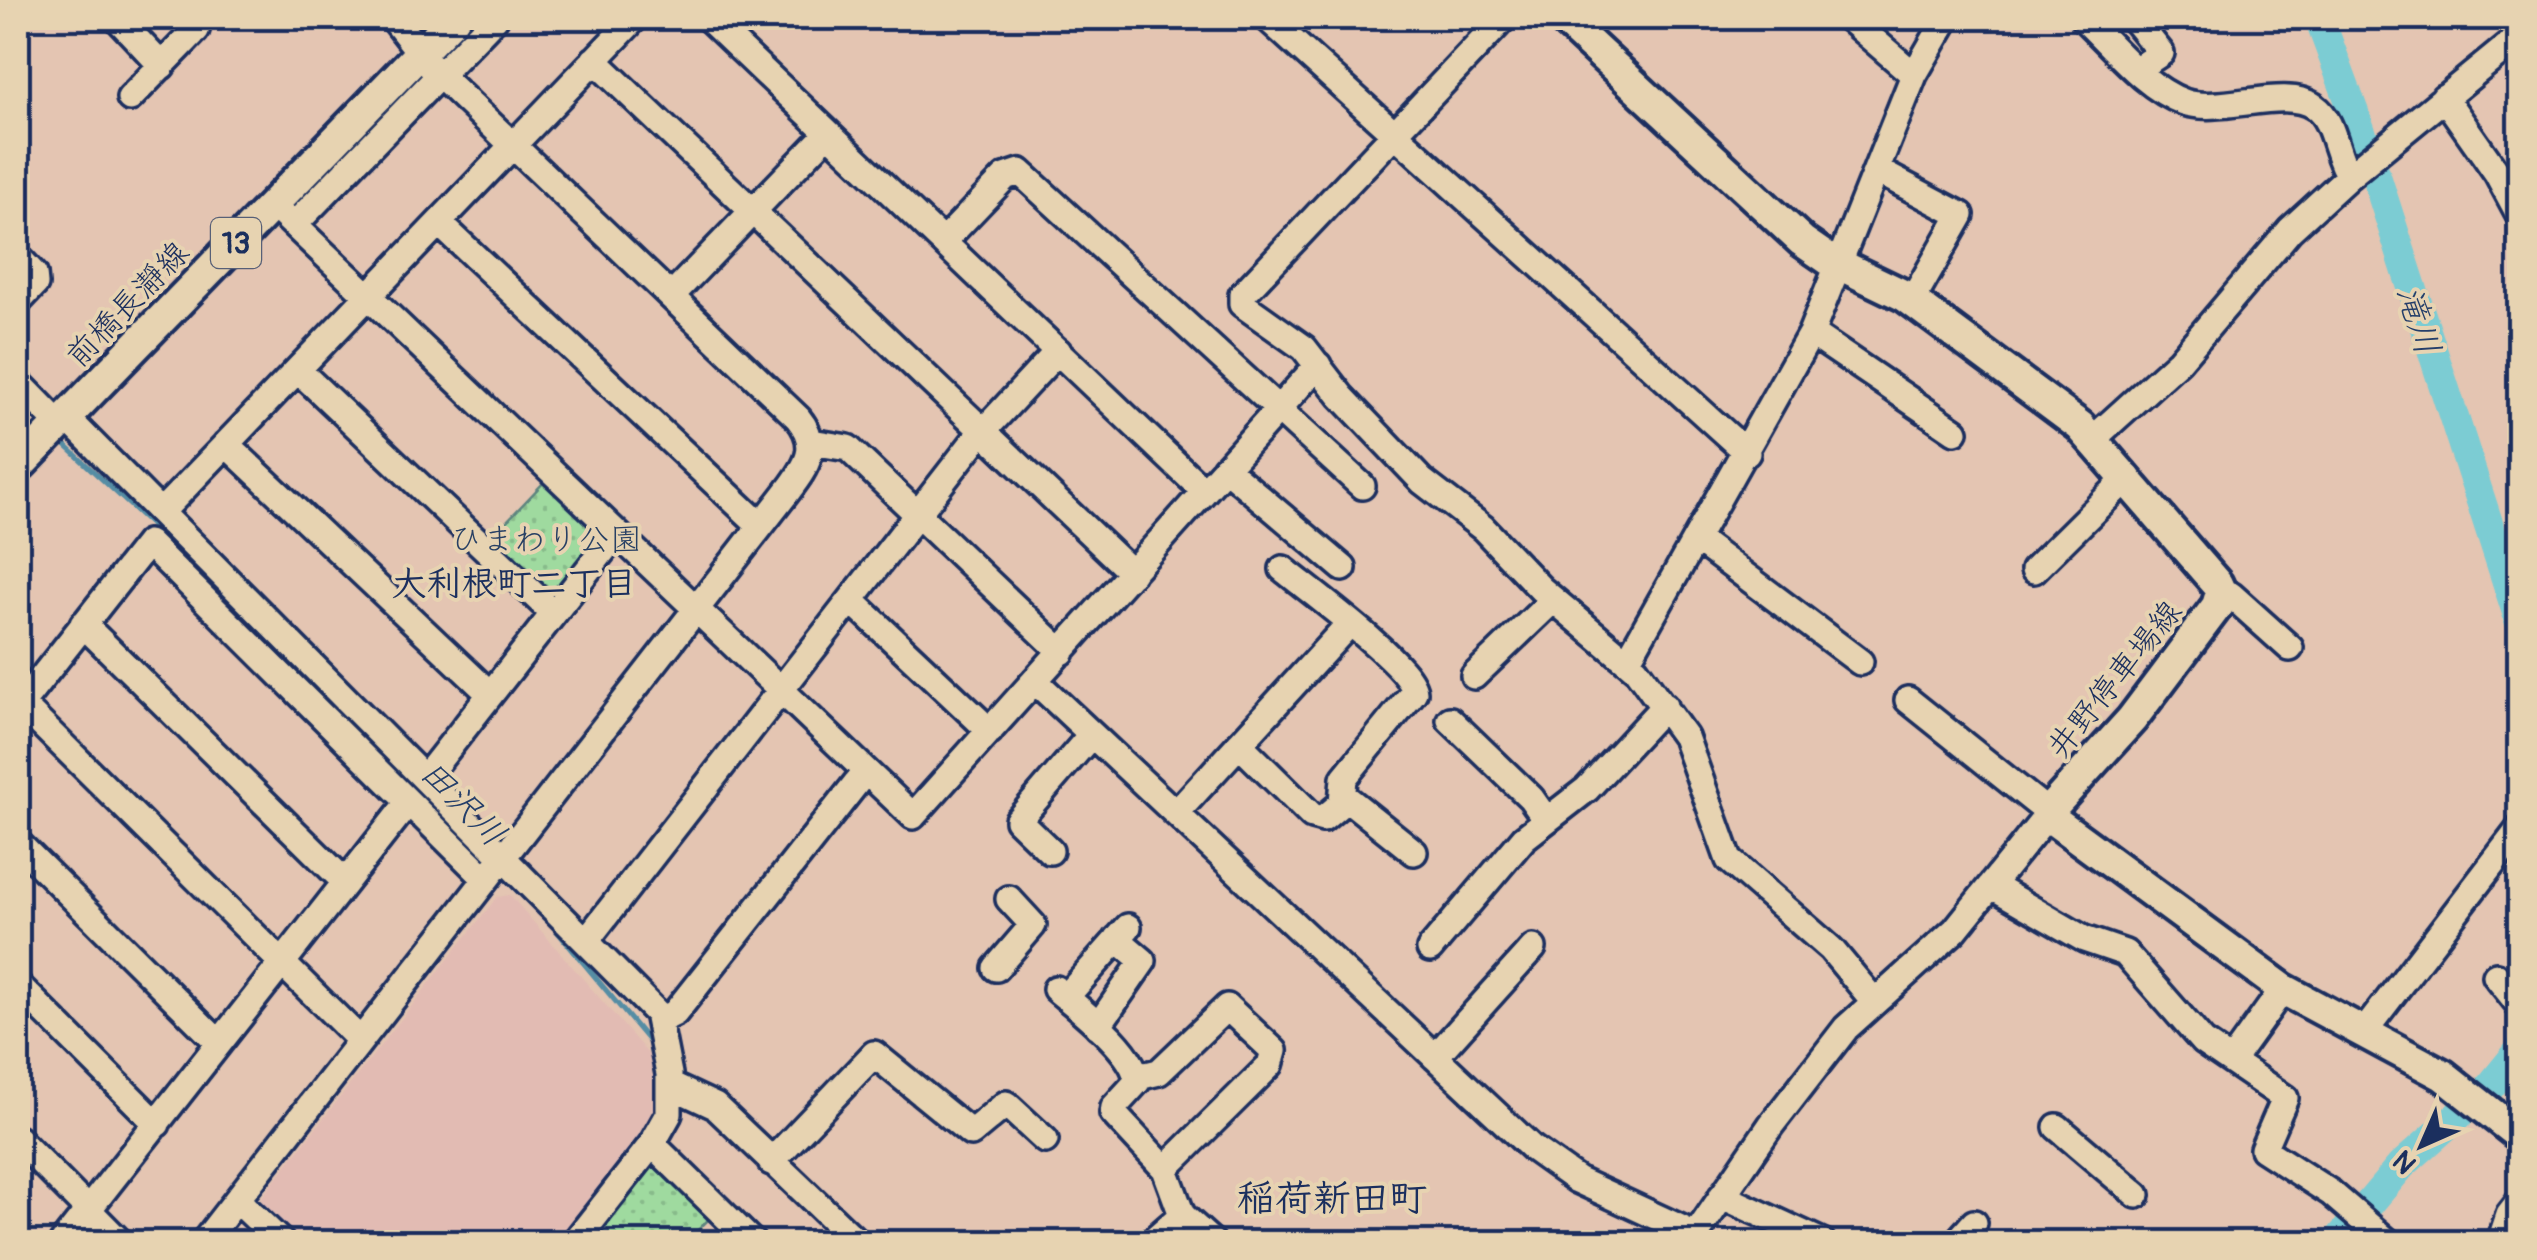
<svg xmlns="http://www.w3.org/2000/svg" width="2537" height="1260" viewBox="0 0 2537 1260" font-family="Pangolin,'Klee One',sans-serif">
<defs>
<pattern id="park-dots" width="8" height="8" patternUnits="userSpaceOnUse" patternTransform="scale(2.5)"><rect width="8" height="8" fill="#9fda9f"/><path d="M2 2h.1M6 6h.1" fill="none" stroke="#88bb8b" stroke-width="1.8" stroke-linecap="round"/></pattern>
</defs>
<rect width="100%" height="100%" fill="#e4c5b2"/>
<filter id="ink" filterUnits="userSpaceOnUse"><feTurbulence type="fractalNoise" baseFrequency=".01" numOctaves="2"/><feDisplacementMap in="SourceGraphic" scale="20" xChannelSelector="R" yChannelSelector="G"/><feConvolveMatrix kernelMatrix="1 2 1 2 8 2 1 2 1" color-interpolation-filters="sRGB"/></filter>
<g filter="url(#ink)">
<path fill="#e2bbb3" d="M510,895L651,1057L656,1102L649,1122L556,1242H293L263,1212L261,1198L497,897Z"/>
<path fill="url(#park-dots)" stroke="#5d847e" stroke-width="2.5" d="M547,479L599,529L600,541L555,598L488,541Z
M650,1153L719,1209L686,1242H613L601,1230L600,1218Z"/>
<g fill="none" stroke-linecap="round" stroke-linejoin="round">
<path stroke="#558da4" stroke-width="5" d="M64,444L164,537L488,861
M499,873L550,923L651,1044
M598,1193L646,1130"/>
<path stroke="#7bccd3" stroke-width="30" d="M2319,18L2367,148L2520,622
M2337,1242L2401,1166L2489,1088L2520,1050"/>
<defs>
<path id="minor" d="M117,18L162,66
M708,18L1204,491
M1267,18L1747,453
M1504,18L1242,295V304L1304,348L1341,396L1422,481L1483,528L1541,589L1636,669L1685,737L1729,860L1831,949L1874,1001
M1848,18L1914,75
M2083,18C2112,45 2145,88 2184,102C2221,115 2286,85 2315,107C2335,121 2335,156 2349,176
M2133,18L2161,53L2137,69
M594,60L1132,573
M2444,97L2497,173L2520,216
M130,98L196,30L191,18
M1878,171L1961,215L1912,301
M273,205L913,816L1318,365
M439,223L760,525
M294,225L495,18
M943,242L1005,177L1020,172L1362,486
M18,257L34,274L35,284L18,302
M671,296L828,133
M1811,333L1955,431
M298,370L553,613
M18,382L59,424
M66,417L657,1013L669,1074V1114L652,1144L575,1242
M2094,438L2179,361L2290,230L2349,176L2520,36
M811,442L848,448L1062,652
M226,444L490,694
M1225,468L1343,568
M161,512L635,18
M1699,541L1860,662
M2034,570L2128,477
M2221,593L2231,595L2290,648
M852,601L990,731
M83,624L345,882
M1627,661L1811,333L1914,75L1947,18
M1474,676L1553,600
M1035,681L1532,1148L1577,1180L1696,1235
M21,704L360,1040
M18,708L148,543L486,879
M1450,720L1531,798L1545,818
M1239,744L1312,816L1323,819L1342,803L1344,778L1414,692C1413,666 1307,589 1283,569
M425,778L616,534
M1344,796L1414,852
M1178,811L1349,624
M18,843L219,1043
M1050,851L1018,820L1091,735
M1992,886L2084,939L2125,953L2203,1042L2285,1098L2263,1149L2331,1193L2388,1242
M586,941L975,440L1058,351
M1430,949L1524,838L1587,789L1664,706
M996,968L1033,925L1009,899
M2496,976L2520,1006
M18,985L157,1124
M1056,989C1078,1008 1137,1053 1137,1082L1114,1107L1113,1113L1165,1169L1182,1215
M1066,997L1128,927
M661,1020L675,1013L865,772
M1098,1026L1143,961L1117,939
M2363,1033L2520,828
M1435,1057L1533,948
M2233,1059L2283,989
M1138,1077L1159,1072L1227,1007L1274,1051L1270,1065L1165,1169
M670,1085L715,1106L857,1242
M2057,1127L2137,1195
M18,1139L120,1242
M652,1144L752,1242
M771,1162L874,1054L971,1133L1006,1104L1045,1140
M1722,1196L1822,1242
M237,1200L281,1242
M63,1242L407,804
M204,1242L788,491C807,466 821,446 798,418L432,68L393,18
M1151,1242L1182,1215L1212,1242
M1691,1242L1771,1125L1846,1028L1955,930L2049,813L1908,700
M1957,1242L1974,1223
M2500,1242L2509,1215L2520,1201"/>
<path id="major" d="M1562,18L1802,241L1828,259L1905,296L2080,426L2217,584L2221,593L2217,606L2132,719L2056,803L2049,813L2055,821L2283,989L2443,1075L2520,1136
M18,467L454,18"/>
</defs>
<use href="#minor" stroke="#1b2f5e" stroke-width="32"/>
<use href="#major" stroke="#1b2f5e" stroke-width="38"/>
<use href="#minor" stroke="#e7d3b1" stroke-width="25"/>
<use href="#major" stroke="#e7d3b1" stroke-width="30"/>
</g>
</g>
<g text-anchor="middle" stroke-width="8" stroke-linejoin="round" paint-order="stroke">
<rect fill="#e7d3b1" stroke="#586077" stroke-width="2.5" x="211" y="218" width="50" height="50" rx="8"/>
<g font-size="30" font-weight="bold" fill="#1b2f5e">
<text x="236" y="253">13</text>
</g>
<g font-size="32" fill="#1b2f5e" stroke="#e7d3b1">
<text transform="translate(127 304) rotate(-46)" y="11">前橋長瀞線</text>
<text transform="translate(2114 679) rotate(-51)" y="11">井野停車場線</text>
</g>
<g font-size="32" fill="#284064" stroke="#e7d3b1">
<text x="546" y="550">ひまわり公園</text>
</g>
<g font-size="35" font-style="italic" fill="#253f6a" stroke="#e7d3b1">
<text transform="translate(2419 320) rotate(72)" y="12">滝川</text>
<text transform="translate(463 803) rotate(45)" y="12">田沢川</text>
</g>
<g font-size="35" font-weight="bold" fill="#1b2f5e" stroke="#e7d3b1">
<text x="514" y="595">大利根町二丁目</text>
</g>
<g font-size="38" font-weight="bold" fill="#1b2f5e" stroke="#e7d3b1">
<text x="1332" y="1211">稲荷新田町</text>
</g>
</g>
<rect width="2537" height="1260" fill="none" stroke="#e7d3b1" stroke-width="60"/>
<rect x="30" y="30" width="2477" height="1200" fill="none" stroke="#1b2f5e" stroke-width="4" filter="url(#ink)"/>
<g transform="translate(2422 1145) rotate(225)" stroke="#e7d3b1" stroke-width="8" paint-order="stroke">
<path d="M0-8L18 38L0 25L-18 38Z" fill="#1b2f5e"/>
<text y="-15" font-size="28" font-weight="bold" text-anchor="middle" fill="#1b2f5e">N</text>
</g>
</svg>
